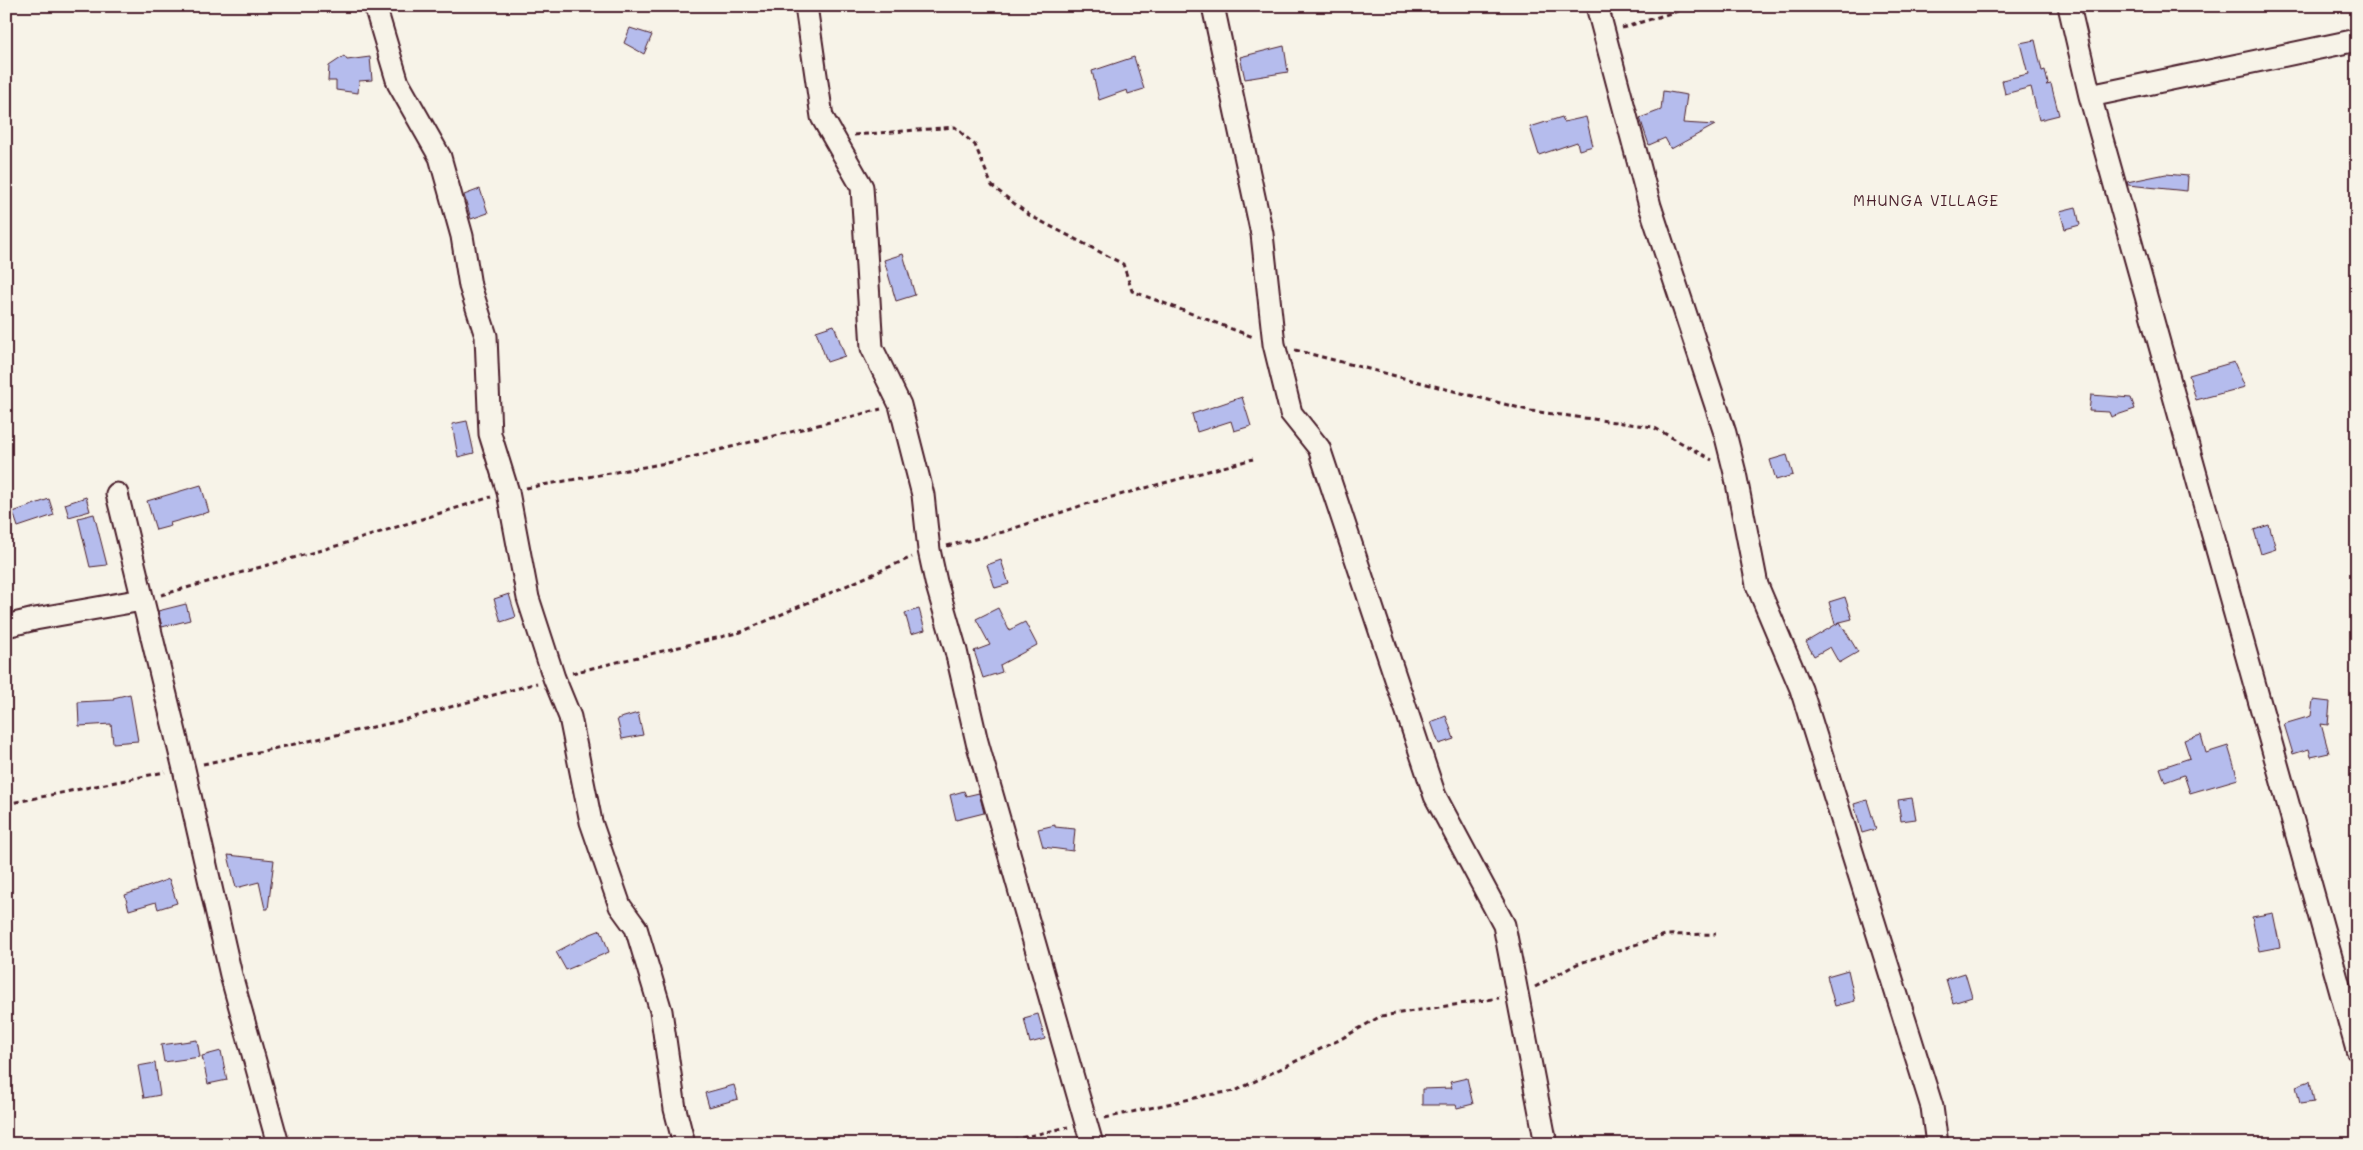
<svg xmlns="http://www.w3.org/2000/svg" width="2363" height="1150" viewBox="0 0 2363 1150" font-family="Mali,sans-serif">
<rect width="100%" height="100%" fill="#f7f3e8"/>
<filter id="ink" filterUnits="userSpaceOnUse"><feTurbulence type="fractalNoise" baseFrequency=".02" numOctaves="2"/><feDisplacementMap in="SourceGraphic" scale="10" xChannelSelector="R" yChannelSelector="G"/><feConvolveMatrix kernelMatrix="1 2 1 2 8 2 1 2 1" color-interpolation-filters="sRGB"/></filter>
<g filter="url(#ink)">
<path fill="#b5bced" stroke="#4a1f2b" d="M630,28L652,35L644,54L624,43Z
M2035,40L2042,71L2045,70L2048,83L2046,85L2051,84L2059,115L2039,120L2031,87L2005,94L2002,80L2028,74L2020,43Z
M1284,46L1288,72L1245,79L1240,57Z
M344,56L347,60L370,57L372,80L359,81L358,93L336,90V81H328L329,66Z
M1134,57L1144,89L1128,94L1127,90L1099,100L1092,71Z
M1663,91L1687,95L1683,123L1715,125L1671,149L1665,138L1649,145L1640,118L1661,110Z
M1562,117L1564,122L1586,117L1593,146L1579,150L1577,142L1539,155L1530,127Z
M2166,174L2188,176L2187,191L2128,185L2127,182Z
M480,189L488,213L471,219L464,195Z
M2076,207L2080,225L2065,229L2060,211Z
M903,254L915,295L896,301L884,260Z
M834,325L845,356L827,362L816,331Z
M2234,362L2245,387L2196,400L2189,375Z
M2091,395L2131,398L2135,409L2111,417L2109,412L2089,411Z
M1242,397L1251,426L1234,431L1231,421L1197,432L1192,414Z
M467,421L474,453L458,457L452,424Z
M1787,455L1793,475L1776,480L1770,460Z
M201,485L209,512L170,523L171,526L156,530L147,501Z
M86,497L90,511L69,517L65,504Z
M49,499L54,515L18,527L13,512Z
M94,514L107,565L90,567L78,518Z
M2269,525L2276,549L2261,554L2254,530Z
M1001,560L1009,584L995,588L987,565Z
M509,594L516,617L501,622L494,599Z
M1845,597L1852,619L1840,622L1858,652L1839,663L1830,647L1814,656L1806,642L1840,622L1835,624L1829,602Z
M186,604L190,620L162,627L158,611Z
M998,608L1009,630L1025,622L1037,645L1000,665L1002,672L983,678L974,651L990,645L976,619Z
M919,609L925,630L911,634L905,613Z
M130,694L138,741L113,743L111,724L79,726L78,702L114,700L113,698Z
M2313,700L2330,702L2328,725L2321,724L2329,753L2311,757L2309,749L2293,754L2284,724L2311,716Z
M638,713L643,735L622,739L617,719Z
M1446,716L1454,739L1439,744L1431,722Z
M2201,735L2206,753L2228,746L2238,779L2190,793L2184,775L2165,782L2160,768L2190,758L2184,740Z
M964,791L966,796L979,793L984,813L956,820L950,795Z
M1912,798L1916,819L1901,821L1898,800Z
M1867,800L1876,829L1862,833L1854,804Z
M1055,825V827L1075,829L1073,851L1043,847L1038,829Z
M228,855L274,860L268,909H265L259,882L236,888Z
M169,879L177,903L158,909L156,902L129,910L125,895Z
M2273,913L2280,947L2259,951L2252,917Z
M601,930L609,952L566,970L556,952L588,935Z
M1848,970L1855,1001L1835,1006L1827,976Z
M1965,973L1972,997L1953,1003L1946,979Z
M1038,1014L1045,1039L1030,1043L1024,1018Z
M197,1040L200,1057L164,1062L161,1045Z
M221,1051L227,1080L208,1084L202,1056Z
M155,1063L160,1095L144,1098L138,1066Z
M1467,1078L1473,1104L1457,1108L1456,1105H1422V1089L1452,1088L1450,1082Z
M2310,1081L2314,1102L2300,1104L2296,1086Z
M734,1085L738,1099L709,1107L705,1093Z"/>
<g fill="none" stroke-linecap="round" stroke-linejoin="round">
<defs>
<path id="minor" d="M375,6L398,83L440,157L462,236L470,286L486,336L490,434L508,492L528,598L554,678L570,717L591,822L620,906L636,928L661,1011L675,1109L684,1144
M806,6L822,117L862,187L872,348L900,405L923,495L929,550L936,582L956,651L977,742L1092,1144
M1213,6L1262,234L1274,344L1291,413L1319,448L1435,796L1504,925L1546,1144
M1597,6L1650,206L1725,433L1735,473L1757,585L1801,689L1932,1107L1937,1144
M2069,6L2090,96L2357,1050
M2090,96L2357,40
M117,494L184,769L231,975L278,1144
M6,626L35,619L142,600"/>
</defs>
<use href="#minor" stroke="#4a1f2b" stroke-width="25"/>
<path stroke="#4a1f2b" stroke-width="3" stroke-dasharray="5 4" stroke-linecap="butt" d="M1622,28L1694,6
M854,135L955,127L975,145L992,186L1029,215L1123,264L1132,291L1253,337
M1295,350L1531,411L1653,427L1712,460
M526,488L672,462L881,409
M947,546L1003,532L1086,504L1253,459
M161,595L343,544L491,497
M572,673L741,632L912,557
M203,764L396,722L537,683
M6,804L165,772
M1535,987L1577,964L1665,935L1716,934
M1105,1118L1208,1095L1235,1091L1339,1040L1381,1016L1499,998
M995,1144L1068,1127"/>
<use href="#minor" stroke="#f7f3e8" stroke-width="21"/>
</g>
</g>
<g text-anchor="middle" stroke-width="5" stroke-linejoin="round" paint-order="stroke">
<g font-size="15" letter-spacing="1" fill="#4a1f2b" stroke="#f7f3e8">
<text x="1926" y="206">MHUNGA VILLAGE</text>
</g>
</g>
<rect width="2363" height="1150" fill="none" stroke="#f7f3e8" stroke-width="25"/>
<rect x="12" y="12" width="2338" height="1125" fill="none" stroke="#4a1f2b" stroke-width="2" filter="url(#ink)"/>
</svg>
